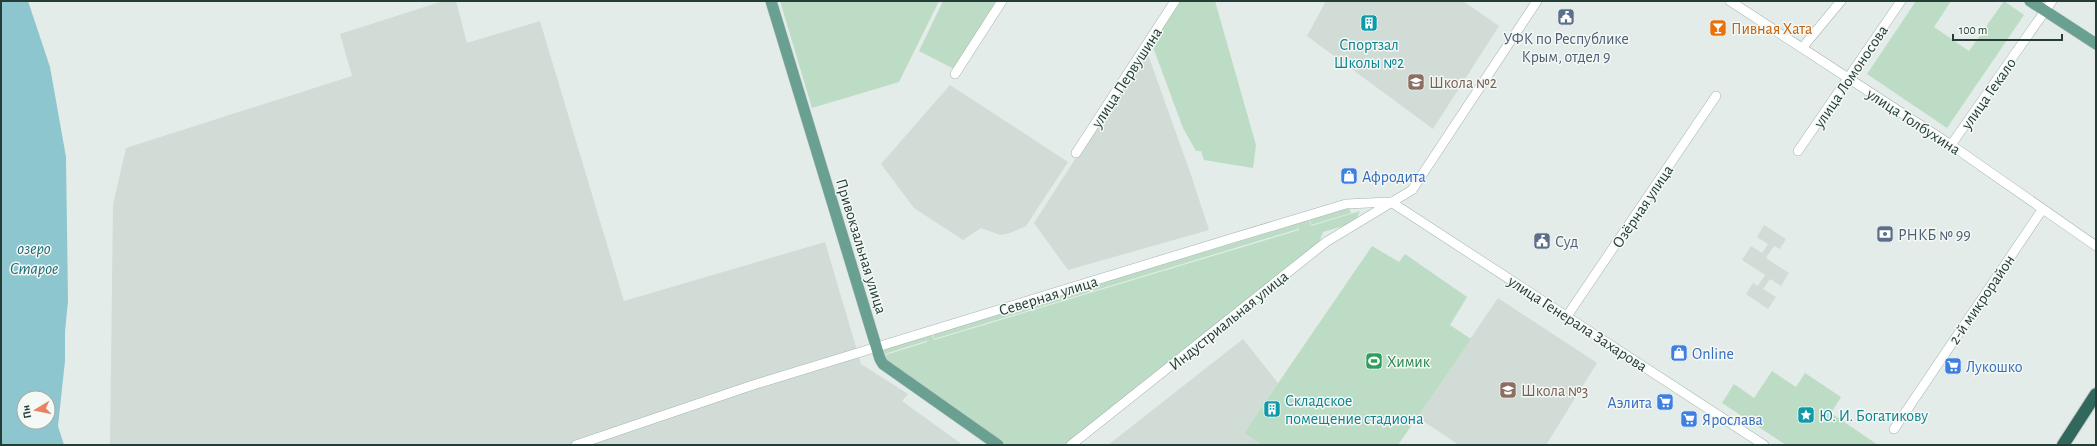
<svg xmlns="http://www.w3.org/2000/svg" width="2097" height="446" viewBox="0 0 2097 446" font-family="'Alegreya Sans',sans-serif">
<rect width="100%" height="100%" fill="#e3ece8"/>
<path fill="#d1dcd7" d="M443,1H456L467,43L540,21L624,301L825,242L861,364L908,394L902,401L963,445H110L113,205L126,148L352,76L340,34Z
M1326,1H1463L1499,26L1433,129L1307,36Z
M1146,49L1191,175L1209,230L1068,270L1034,223Z
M950,85L1068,162L1026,226L1010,233L1000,235L981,228L963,240L914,208L881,164Z
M1764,225L1786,239L1780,249L1774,246L1766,258L1789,273L1781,286L1770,279L1763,289L1776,297L1768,309L1746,294L1753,283L1758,286L1765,275L1742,260L1751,246L1762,253L1768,244L1757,237Z
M1498,298L1597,363L1546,445H1459L1417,417Z
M1243,339L1278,383L1244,433L1262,445H1108Z"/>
<path fill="#bddcc5" d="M780,1H939L899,82L812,108Z
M943,1H998L954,69L919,51Z
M1178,1H1215L1256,145L1253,168L1204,160L1201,151H1196L1183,128L1153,47L1157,35Z
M1916,1H1951L1934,27L1969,51L2004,1L2024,15L1947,128L1867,74Z
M1349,208L1351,213L1311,225L1310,220Z
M1360,211L1357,218L1347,225L1323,232L1318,245L1304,257L1064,445H1006L887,363L882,356L927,342L925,337L932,335L934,340L1299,230L1297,224L1309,220L1311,226Z
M1297,224L1298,229L934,339L933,334Z
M1372,246L1399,262L1405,254L1467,297L1450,325L1471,339L1398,445H1262L1244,433Z
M925,337L926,341L885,354L883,349Z
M1772,371L1796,387L1805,373L1841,397L1831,413L1878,445H1786L1722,403L1734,384L1754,398Z"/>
<path fill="#8ec6cf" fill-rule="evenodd" d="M1,1H28L50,67L66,157L68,301L65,332V361L58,426L64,445H1ZM24,398H48V422H24Z"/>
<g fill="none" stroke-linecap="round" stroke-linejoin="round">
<defs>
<path id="minor" d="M1730,1L1951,145L2096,246
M1802,48L1841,1
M955,74L1002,1
M1951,145L2052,1
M1798,151L1901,1
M1076,153L1175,1
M1391,202L1764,445
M1567,316L1716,96
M1894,429L2042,210
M576,445L753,385L1230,239L1346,204L1391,202
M1071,445L1326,242L1412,190L1537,1"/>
<path id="major" d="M771,1L880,359L883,364L998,445
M2030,1L2096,44"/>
<path id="highway" d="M2063,445L2096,394"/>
</defs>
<use href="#minor" stroke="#a6b4af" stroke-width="10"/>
<use href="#major" stroke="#c2c9c7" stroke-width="12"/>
<use href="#highway" stroke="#c2c9c7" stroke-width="14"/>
<use href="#minor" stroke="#fff" stroke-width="9"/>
<use href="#major" stroke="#6aa091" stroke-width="11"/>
<use href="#highway" stroke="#31685b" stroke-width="12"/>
</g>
<defs>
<symbol id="civic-square" viewBox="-11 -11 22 22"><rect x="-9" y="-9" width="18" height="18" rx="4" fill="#5c6f8a" stroke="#f4f9f6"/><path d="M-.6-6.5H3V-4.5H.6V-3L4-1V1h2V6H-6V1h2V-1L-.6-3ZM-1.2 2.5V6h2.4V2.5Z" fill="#fff"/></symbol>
<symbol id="building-square" viewBox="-11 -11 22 22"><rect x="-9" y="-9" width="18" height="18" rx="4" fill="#0f9aa8" stroke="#f4f9f6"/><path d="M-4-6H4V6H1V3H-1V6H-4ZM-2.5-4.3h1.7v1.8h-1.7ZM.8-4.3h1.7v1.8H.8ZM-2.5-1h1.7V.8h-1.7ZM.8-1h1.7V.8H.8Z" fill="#fff"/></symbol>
<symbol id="bar-square" viewBox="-11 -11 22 22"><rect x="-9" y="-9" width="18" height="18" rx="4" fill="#e8710a" stroke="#f4f9f6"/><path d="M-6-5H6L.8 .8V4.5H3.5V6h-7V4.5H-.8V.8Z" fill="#fff"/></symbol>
<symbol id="school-square" viewBox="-11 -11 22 22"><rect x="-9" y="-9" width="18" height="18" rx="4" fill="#8d6e63" stroke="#f4f9f6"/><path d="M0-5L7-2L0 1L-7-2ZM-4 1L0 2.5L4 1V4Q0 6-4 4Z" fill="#fff"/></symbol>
<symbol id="shop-square" viewBox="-11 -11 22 22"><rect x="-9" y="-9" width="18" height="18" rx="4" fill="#3f7fe0" stroke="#f4f9f6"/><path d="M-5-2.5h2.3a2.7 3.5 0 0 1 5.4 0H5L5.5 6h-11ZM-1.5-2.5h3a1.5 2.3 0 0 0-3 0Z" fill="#fff"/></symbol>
<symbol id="bank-square" viewBox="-11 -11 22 22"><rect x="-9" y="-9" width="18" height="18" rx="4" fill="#5c6f8a" stroke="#f4f9f6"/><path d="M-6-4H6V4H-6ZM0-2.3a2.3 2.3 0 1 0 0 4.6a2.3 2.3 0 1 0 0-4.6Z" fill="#fff"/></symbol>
<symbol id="stadium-square" viewBox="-11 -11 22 22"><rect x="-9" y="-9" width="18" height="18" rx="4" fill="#2e9e5b" stroke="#f4f9f6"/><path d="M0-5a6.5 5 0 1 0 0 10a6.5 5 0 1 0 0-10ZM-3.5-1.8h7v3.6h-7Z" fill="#fff"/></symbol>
<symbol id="supermarket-square" viewBox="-11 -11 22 22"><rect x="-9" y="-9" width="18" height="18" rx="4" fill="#3f7fe0" stroke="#f4f9f6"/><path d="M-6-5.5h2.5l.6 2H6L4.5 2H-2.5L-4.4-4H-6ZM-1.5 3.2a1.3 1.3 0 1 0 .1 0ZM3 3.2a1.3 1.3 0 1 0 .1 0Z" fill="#fff"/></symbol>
<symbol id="sight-square" viewBox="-11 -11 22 22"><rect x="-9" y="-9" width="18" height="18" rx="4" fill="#0f9aa8" stroke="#f4f9f6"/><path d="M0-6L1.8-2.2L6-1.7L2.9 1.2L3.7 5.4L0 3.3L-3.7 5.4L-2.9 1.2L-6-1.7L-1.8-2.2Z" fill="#fff"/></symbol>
</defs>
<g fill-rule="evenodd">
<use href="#civic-square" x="1556" y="7" width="20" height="20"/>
<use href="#building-square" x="1359" y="13" width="20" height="20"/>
<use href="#bar-square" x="1708" y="18" width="20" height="20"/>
<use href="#school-square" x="1406" y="72" width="20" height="20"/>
<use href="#shop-square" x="1339" y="166" width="20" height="20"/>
<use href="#bank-square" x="1875" y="224" width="20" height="20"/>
<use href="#civic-square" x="1532" y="231" width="20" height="20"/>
<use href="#shop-square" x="1669" y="343" width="20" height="20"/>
<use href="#stadium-square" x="1364" y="351" width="20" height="20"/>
<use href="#supermarket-square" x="1943" y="356" width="20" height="20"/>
<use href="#school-square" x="1498" y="380" width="20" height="20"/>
<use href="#supermarket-square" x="1655" y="392" width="20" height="20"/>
<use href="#building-square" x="1262" y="399" width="20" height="20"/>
<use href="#sight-square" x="1796" y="405" width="20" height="20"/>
<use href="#supermarket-square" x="1679" y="409" width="20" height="20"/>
</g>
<g text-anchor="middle" stroke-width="3" stroke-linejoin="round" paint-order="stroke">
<g font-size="16" fill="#c56008" stroke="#f4f9f6" text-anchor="start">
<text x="1731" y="34">Пивная Хата</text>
</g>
<g font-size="16" fill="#4e5e75" stroke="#f4f9f6" text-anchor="start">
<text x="1566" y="44" text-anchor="middle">УФК по Республике<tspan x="1566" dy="18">Крым, отдел 9</tspan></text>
<text x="1898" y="240">РНКБ № 99</text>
<text x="1555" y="247">Суд</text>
</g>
<g font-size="16" fill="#0d838f" stroke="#f4f9f6" text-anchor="start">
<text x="1369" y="50" text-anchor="middle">Спортзал<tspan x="1369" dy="18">Школы №2</tspan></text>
<text x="1285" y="406">Складское<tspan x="1285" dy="18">помещение стадиона</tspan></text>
<text x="1819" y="421">Ю. И. Богатикову</text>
</g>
<g font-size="16" fill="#243d36" stroke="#f4f9f6">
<text transform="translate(1850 76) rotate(-56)" y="6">улица Ломоносова</text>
<text transform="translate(1126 77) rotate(-57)" y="6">улица Первушина</text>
<text transform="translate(1988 93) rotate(-55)" y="6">улица Гекало</text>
<text transform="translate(1914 121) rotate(33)" y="6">улица Толбухина</text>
<text transform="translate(1642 206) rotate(-56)" y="6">Озёрная улица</text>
<text transform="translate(862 246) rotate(73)" y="6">Привокзальная улица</text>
<text transform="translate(1048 295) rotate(-17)" y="6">Северная улица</text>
<text transform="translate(1981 299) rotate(-56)" y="6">2-й микрорайон</text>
<text transform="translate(1228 320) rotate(-39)" y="6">Индустриальная улица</text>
<text transform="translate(1578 323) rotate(33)" y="6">улица Генерала Захарова</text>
</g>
<g font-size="16" fill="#785e54" stroke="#f4f9f6" text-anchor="start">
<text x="1429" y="88">Школа №2</text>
<text x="1521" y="396">Школа №3</text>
</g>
<g font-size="16" fill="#366cbe" stroke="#f4f9f6" text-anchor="start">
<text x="1362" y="182">Афродита</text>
<text x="1692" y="359">Online</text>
<text x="1966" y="372">Лукошко</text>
<text x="1652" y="408" text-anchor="end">Аэлита</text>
<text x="1702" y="425">Ярослава</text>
</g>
<g font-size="16" fill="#27864d" stroke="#f4f9f6" text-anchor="start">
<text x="1387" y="367">Химик</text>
</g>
<g font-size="17" font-style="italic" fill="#206a76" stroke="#f4f9f6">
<text x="34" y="254">озеро<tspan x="34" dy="20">Старое</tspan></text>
</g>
</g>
<rect width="2097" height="446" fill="none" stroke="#243d36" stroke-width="4"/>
<g transform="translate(36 410) rotate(260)"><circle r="19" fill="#f4f9f6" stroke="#a1aea9"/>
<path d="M0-3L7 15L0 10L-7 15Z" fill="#eb8162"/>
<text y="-6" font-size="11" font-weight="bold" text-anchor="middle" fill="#243d36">Пн</text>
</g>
<path d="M1953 34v6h109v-6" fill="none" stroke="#243d36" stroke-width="2"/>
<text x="1959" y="34" font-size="12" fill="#243d36" stroke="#f4f9f6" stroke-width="3" paint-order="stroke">100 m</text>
</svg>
